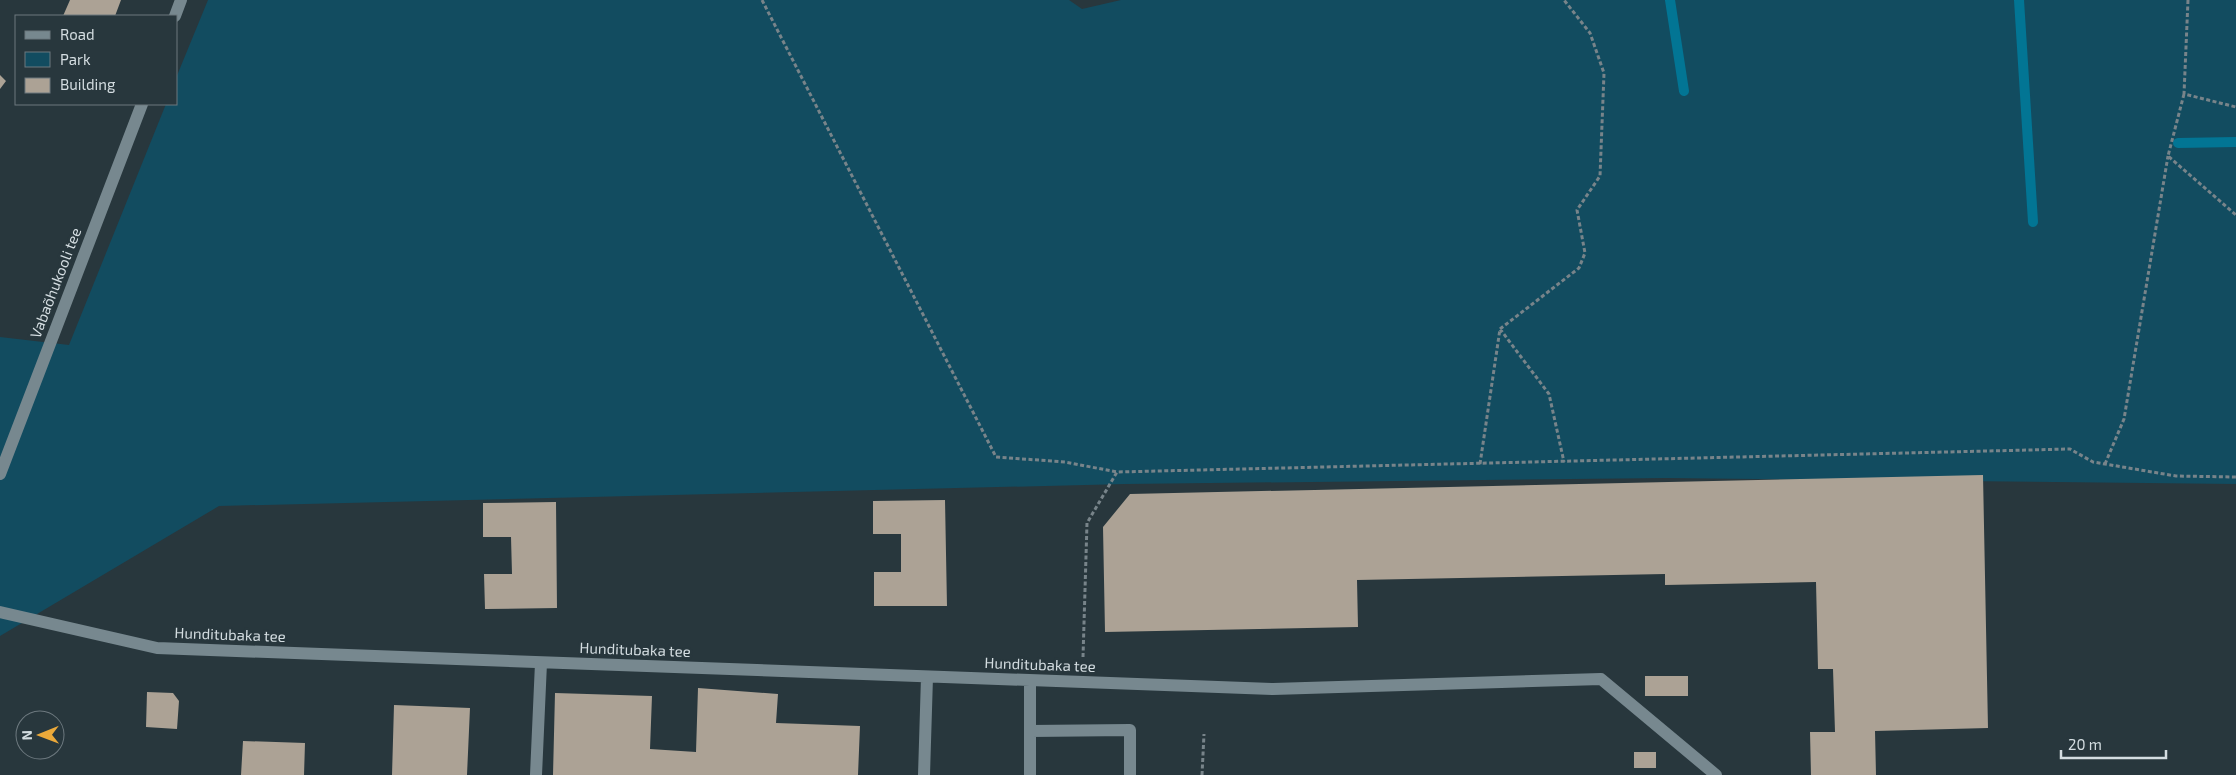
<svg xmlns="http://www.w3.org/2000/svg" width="2236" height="775" viewBox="0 0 2236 775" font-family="'Exo 2',sans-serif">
<rect width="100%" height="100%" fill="#28373d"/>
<path fill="#124c60" d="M208,0H1069L1082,9L1121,0H2236V484L1666,478L1125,484L219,506L0,636V337L69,345L166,104H176V78Z"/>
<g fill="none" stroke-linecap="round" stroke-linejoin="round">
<path stroke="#027594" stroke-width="10" d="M1670,0L1684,91
M2019,0L2033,222
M2178,143L2236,142"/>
</g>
<path fill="#aca295" d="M70,0H121L115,16H63Z
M0,75L6,81L0,89Z
M1983,475L1988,728L1875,731L1876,775H1811L1810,732H1835L1833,669H1818L1816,582L1665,585V574L1357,580L1358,627L1105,632L1103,527L1130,494Z
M945,500L947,606H874V572H901V534H873V501Z
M556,502L557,608L485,609L484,574H512L511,537H483V503Z
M1645,676H1688V696H1645Z
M698,688L778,694L776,723L860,726L858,775H553L555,693L652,696L650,749L696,752Z
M147,692L173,693L179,701L177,729L146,727Z
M394,705L470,708L467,775H392Z
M243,741L305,743L304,775H241Z
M1634,752H1656V768H1634Z"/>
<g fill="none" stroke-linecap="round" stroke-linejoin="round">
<path stroke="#78848a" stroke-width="3" stroke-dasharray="4 2.5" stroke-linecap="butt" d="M762,0L996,457L1065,462L1117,472
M2188,0L2184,94L2236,107
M2184,94L2168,156L2236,215
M1500,329L1579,268L1585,253L1577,210L1600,176L1604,73L1590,33L1564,0
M1480,464L1500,329L1549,394L1564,462
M2105,464L2124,419L2168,156
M1083,657L1087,523L1117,472L2070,449L2093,462L2176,476L2236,477
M1202,775L1204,734"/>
<path stroke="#77888f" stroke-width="12" d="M175,16L181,0
M0,474L142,104
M0,612L157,648L1273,689L1601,679L1716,775
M1030,731L1130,730V775
M536,775L541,663
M924,775L927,677
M1030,775V681"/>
</g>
<g text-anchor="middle" stroke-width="5" stroke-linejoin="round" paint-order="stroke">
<g font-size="15" fill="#d4dde1" stroke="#28373d">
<text transform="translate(56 283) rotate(-69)" y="5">Vabaõhukooli tee</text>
<text transform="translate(230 635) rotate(2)" y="5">Hunditubaka tee</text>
<text transform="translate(635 650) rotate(2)" y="5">Hunditubaka tee</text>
<text transform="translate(1040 665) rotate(2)" y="5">Hunditubaka tee</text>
</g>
</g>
<rect x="15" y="15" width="162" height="90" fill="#28373d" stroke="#6d797f"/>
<rect x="25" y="31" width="25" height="8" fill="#77888f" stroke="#6d797f"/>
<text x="60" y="40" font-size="15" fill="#d4dde1">Road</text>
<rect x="25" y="52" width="25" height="15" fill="#124c60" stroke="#6d797f"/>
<text x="60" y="65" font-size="15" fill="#d4dde1">Park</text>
<rect x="25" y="78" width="25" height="15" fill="#aca295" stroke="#6d797f"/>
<text x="60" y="90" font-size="15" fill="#d4dde1">Building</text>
<g transform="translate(40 735) rotate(269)"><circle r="24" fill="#28373d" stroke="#6d797f"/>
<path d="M0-4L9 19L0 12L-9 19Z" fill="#eba93a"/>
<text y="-8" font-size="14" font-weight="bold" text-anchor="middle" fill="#d4dde1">N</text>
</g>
<path d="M2061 750v8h105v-8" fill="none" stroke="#d4dde1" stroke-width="2.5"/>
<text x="2068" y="750" font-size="15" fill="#d4dde1" stroke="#28373d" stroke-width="4" paint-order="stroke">20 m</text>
</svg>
